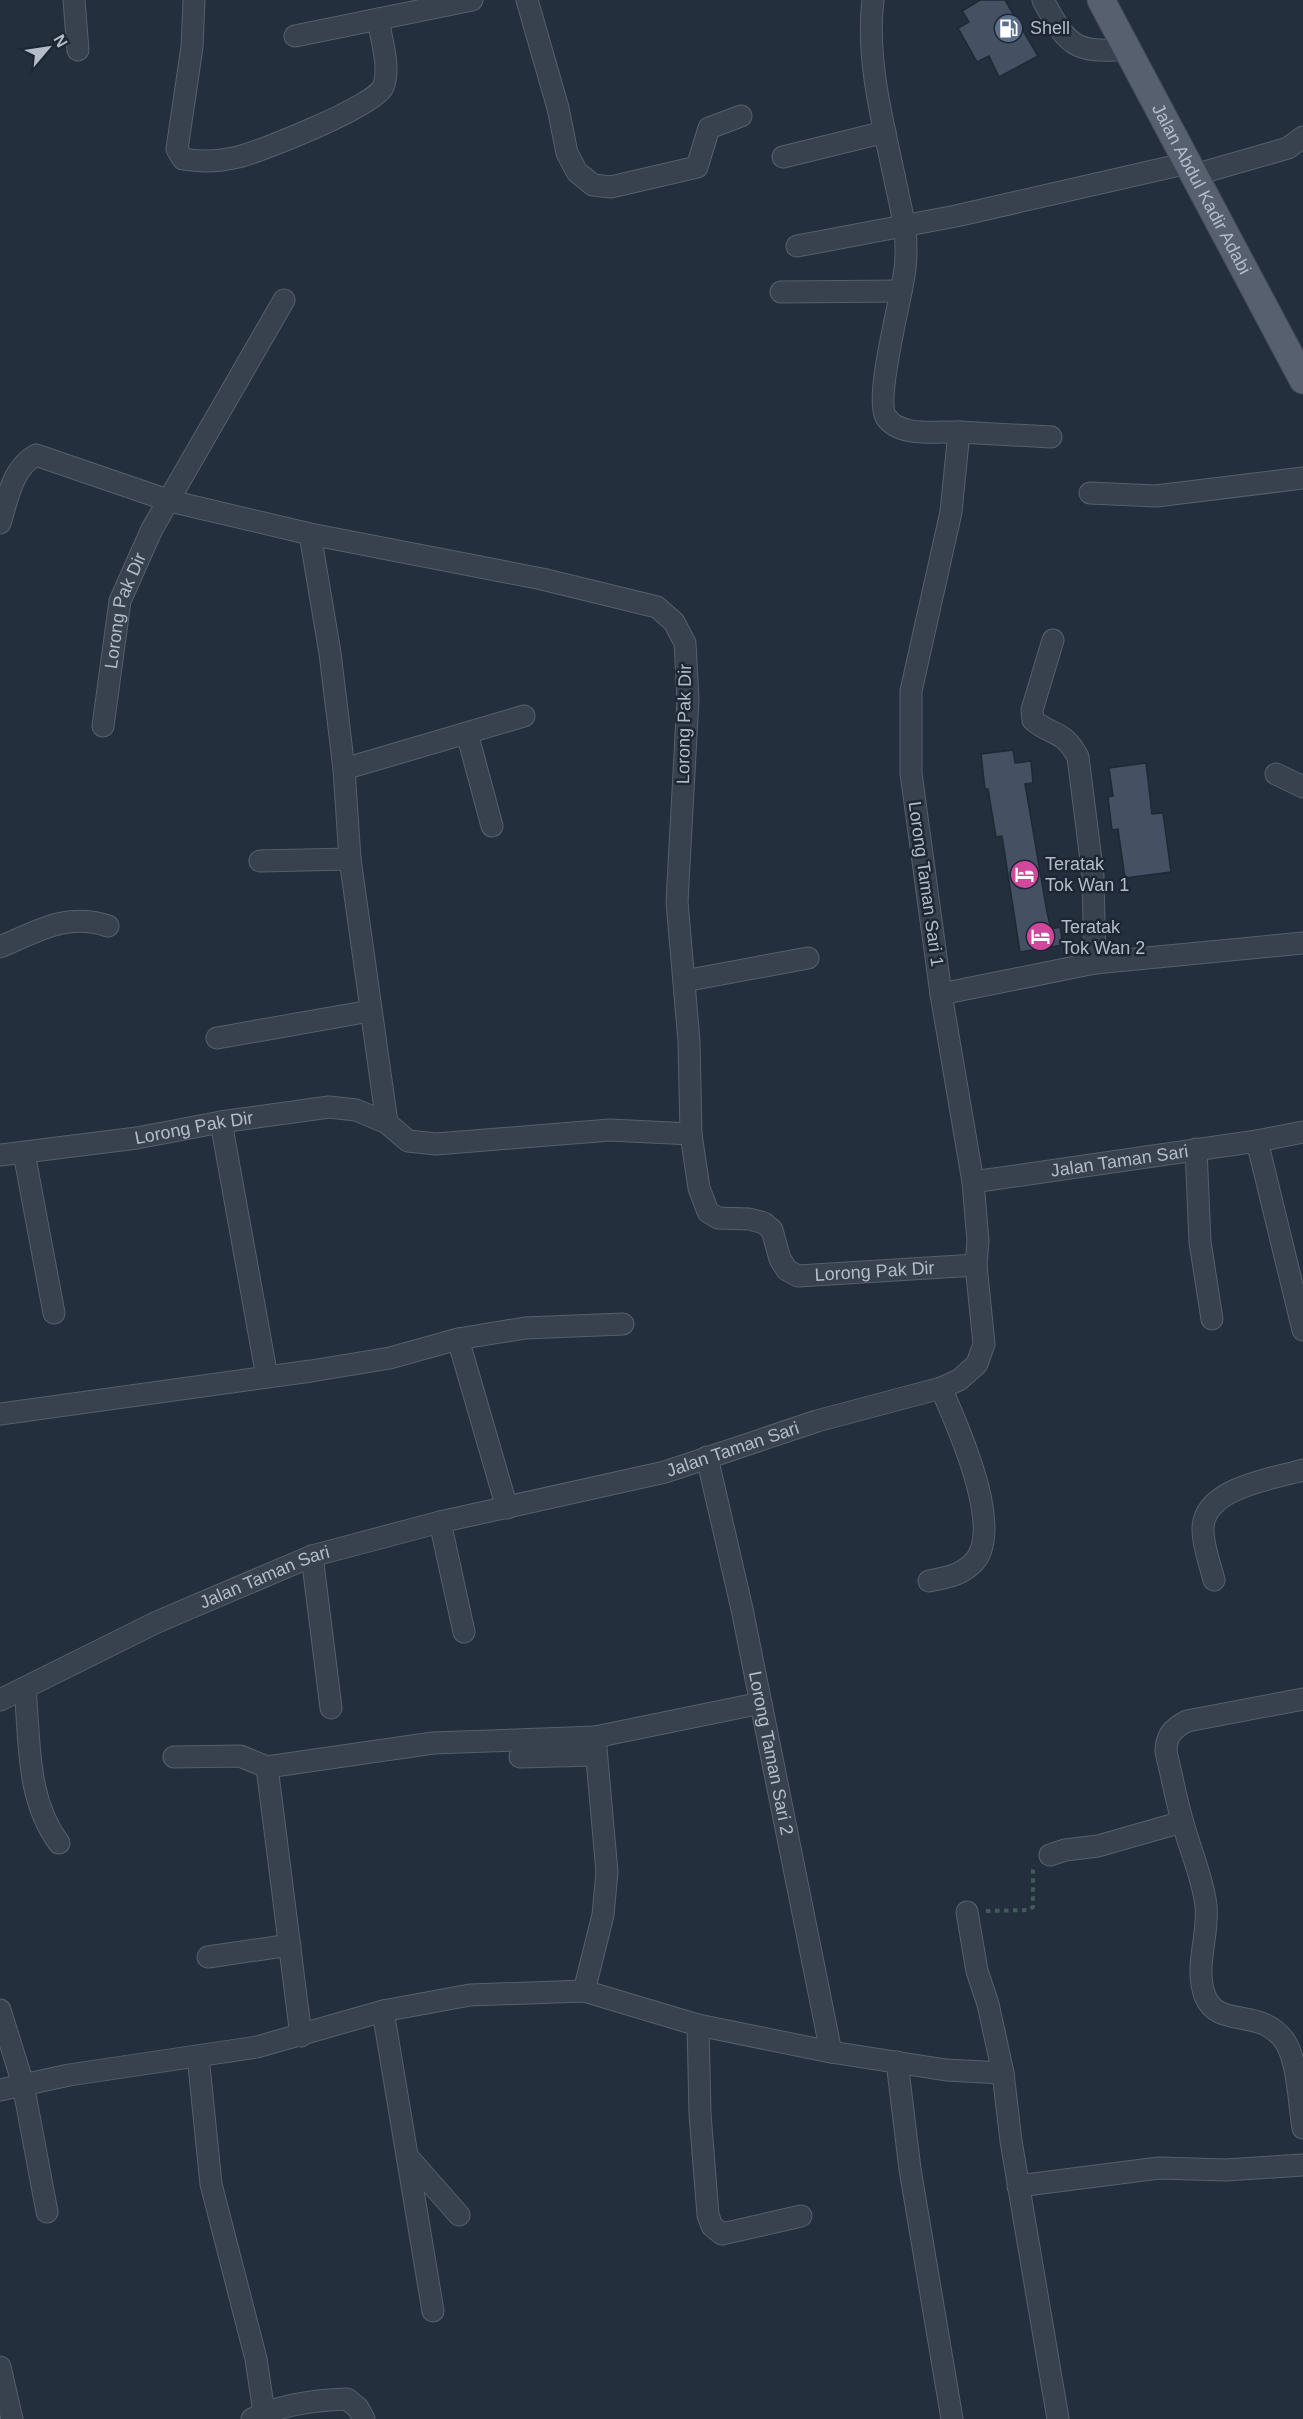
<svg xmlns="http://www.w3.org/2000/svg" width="1303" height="2419" viewBox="0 0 1303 2419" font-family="Arial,sans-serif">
<rect width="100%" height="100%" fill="#242f3e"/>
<path fill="#455162" stroke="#1f2835" stroke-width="1.5" d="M980,0H1005L1038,56L999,77L989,56L977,62L958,28L969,22L962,11Z
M1013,750L1015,763L1031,761L1033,783L1025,784L1047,912L1051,929L1060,927L1063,945L1020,952L1002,836L996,837L988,789H985L981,754Z
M1146,763L1152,814L1163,813L1171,872L1125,878L1118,829L1112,830L1108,797L1113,796L1109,768Z"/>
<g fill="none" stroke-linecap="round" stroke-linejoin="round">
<defs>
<g id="minor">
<path d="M74,0L78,50"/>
<path d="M194,0L192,47L177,149L183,159C200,162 221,161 238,157C262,151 375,106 383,87C391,68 381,39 378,19"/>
<path d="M527,0L558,108L567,153L577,172L593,185L611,187L697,167L709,128L741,116"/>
<path d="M1043,0C1067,45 1074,54 1127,49"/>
<path d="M295,36L472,0"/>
<path d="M783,157L885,132"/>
<path d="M1194,175L1288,148L1303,137"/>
<path d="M797,246L956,216L1188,163"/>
<path d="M781,292L901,291"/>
<path d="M959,432L1051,437"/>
<path d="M1090,493L1156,496L1303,478"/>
<path id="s1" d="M0,523C8,498 12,468 36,455L170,501L310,534L542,579L657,607L674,622L685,643L688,699L677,902L689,1041L691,1134L699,1188L708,1212L718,1218L749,1219L764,1223L772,1230L780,1259L787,1270L798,1276L976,1265"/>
<path d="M310,534L330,653L344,769L350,859L387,1123"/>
<path d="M1053,640L1032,710L1033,720C1053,737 1063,729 1078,757L1093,876L1095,963"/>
<path id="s2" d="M103,726L120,601L152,529L284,300"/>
<path d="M467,733L492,826"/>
<path d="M344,769L524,716"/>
<path d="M1276,774L1303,787"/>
<path d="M260,861L350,859"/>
<path d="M0,947C38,931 67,912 108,926"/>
<path d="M684,981L808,958"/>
<path d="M941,994L1095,963L1303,943"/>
<path d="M217,1038L370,1011"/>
<path d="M221,1122L267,1377"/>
<path d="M1257,1141L1303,1330"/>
<path d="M1196,1149L1200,1242L1212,1319"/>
<path d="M24,1153L54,1313"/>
<path id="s3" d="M0,1155L137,1138L221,1122L329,1107L356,1110L387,1123L408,1141L436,1144L610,1130L691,1134"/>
<path id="s4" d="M973,1182L1257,1141L1303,1132"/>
<path d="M458,1339L507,1508"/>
<path d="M0,1414L311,1371L390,1358L458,1339L525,1328L623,1324"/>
<path id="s5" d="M707,1457L742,1609L831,2052"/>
<path d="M440,1522L464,1632"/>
<path d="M312,1556L331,1708"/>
<path d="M1214,1580C1210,1564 1203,1546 1203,1530C1202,1488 1272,1479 1303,1470"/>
<path d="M929,1581C945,1578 959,1576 972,1564C1007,1532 956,1423 941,1388"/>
<path d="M25,1688C30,1741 26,1799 59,1843"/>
<path d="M1303,1699L1187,1721C1172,1729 1166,1736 1166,1752C1172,1776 1176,1800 1183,1823C1190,1850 1203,1878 1206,1906C1209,1937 1194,1966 1205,1996C1218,2029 1260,2007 1284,2040C1298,2059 1299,2105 1303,2128"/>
<path id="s6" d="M0,1700L157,1622L312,1556L440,1522L665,1472L817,1421L941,1388L959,1380L977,1364L984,1344L976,1265L978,1241L973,1182L941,994L911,773V691L951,512L959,432C938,431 900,438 886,417C874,397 902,297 905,269C909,231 901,211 894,175C882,119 866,58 873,0"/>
<path d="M174,1757L240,1756L267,1767L433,1743L595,1737L761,1703"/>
<path d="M520,1757L595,1755"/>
<path d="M267,1767L301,2036"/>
<path d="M1050,1855L1065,1850L1098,1846L1182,1822"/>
<path d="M967,1912L977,1971L988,2004L1003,2073L1011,2141L1058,2419"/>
<path d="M208,1957L290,1945"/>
<path d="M584,1991L603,1915L607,1872L595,1737"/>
<path d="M0,2010L23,2084L47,2212"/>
<path d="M383,2011L433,2311"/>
<path d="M698,2025L700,2114L708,2215L712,2226L722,2234L801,2216"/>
<path d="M198,2056L211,2184L256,2359L265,2419"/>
<path d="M897,2062L910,2169L952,2419"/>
<path d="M0,2090L69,2075L257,2047L383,2011L470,1995L584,1991L698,2025L831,2052L946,2070L1003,2073"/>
<path d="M407,2156L459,2215"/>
<path d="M1018,2186L1159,2168L1226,2170L1303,2165"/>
<path d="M0,2367L12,2419"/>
<path d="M252,2419C279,2405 317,2400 347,2399L358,2408L364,2419"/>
</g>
<g id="major">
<path id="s7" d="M1101,0L1303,380"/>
</g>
</defs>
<use href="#minor" stroke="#565f6c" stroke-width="23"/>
<use href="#major" stroke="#414a57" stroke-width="29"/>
<path stroke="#44595c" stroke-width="4" stroke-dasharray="4.5 4.5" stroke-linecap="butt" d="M986,1911L1028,1910L1033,1907V1870L1035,1865"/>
<use href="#minor" stroke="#38414e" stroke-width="21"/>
<use href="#major" stroke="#56606e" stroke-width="27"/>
</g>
<defs>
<symbol id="fuel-disc" viewBox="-11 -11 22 22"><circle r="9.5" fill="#5c6f8a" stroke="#1d2633"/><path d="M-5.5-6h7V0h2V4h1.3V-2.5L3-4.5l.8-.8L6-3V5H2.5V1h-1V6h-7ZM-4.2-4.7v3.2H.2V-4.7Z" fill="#fff"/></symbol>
<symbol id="hotel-disc" viewBox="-11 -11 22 22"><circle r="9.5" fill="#d1479c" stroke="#1d2633"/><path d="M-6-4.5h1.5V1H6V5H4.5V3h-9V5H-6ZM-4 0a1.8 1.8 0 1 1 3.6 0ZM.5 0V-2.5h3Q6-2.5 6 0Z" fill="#fff"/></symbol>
</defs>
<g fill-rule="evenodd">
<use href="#fuel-disc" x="992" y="12" width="33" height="33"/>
<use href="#hotel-disc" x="1008" y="858" width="33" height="33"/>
<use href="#hotel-disc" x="1024" y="920" width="33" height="33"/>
</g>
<g text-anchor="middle" stroke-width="5" stroke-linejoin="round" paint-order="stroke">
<g font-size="18" fill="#b4bcc9" stroke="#1d2633" text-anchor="start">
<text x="1030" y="34">Shell</text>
<text x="1045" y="870">Teratak<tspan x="1045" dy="21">Tok Wan 1</tspan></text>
<text x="1061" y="933">Teratak<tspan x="1061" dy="21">Tok Wan 2</tspan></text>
</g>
<g font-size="18" fill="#b4bcc9" stroke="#1d2633">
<text dy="6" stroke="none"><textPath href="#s7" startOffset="214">Jalan Abdul Kadir Adabi</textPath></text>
<text dy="6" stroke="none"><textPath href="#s2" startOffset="118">Lorong Pak Dir</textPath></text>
<text transform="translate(684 724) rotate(-89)" y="6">Lorong Pak Dir</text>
<text transform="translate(926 884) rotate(82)" y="6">Lorong Taman Sari 1</text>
<text dy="6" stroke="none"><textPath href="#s3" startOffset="196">Lorong Pak Dir</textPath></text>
<text dy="6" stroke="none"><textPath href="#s4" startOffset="148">Jalan Taman Sari</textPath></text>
<text dy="6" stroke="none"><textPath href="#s1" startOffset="1539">Lorong Pak Dir</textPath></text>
<text dy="6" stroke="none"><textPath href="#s6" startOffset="778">Jalan Taman Sari</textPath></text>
<text dy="6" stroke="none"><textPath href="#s6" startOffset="292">Jalan Taman Sari</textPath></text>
<text dy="6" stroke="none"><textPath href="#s5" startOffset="303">Lorong Taman Sari 2</textPath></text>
</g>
</g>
<g transform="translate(48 48) rotate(61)" stroke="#1d2633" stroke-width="4.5" paint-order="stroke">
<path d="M0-4.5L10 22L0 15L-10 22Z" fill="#b4bcc9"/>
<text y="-9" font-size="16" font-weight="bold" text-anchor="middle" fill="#b4bcc9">N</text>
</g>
</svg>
